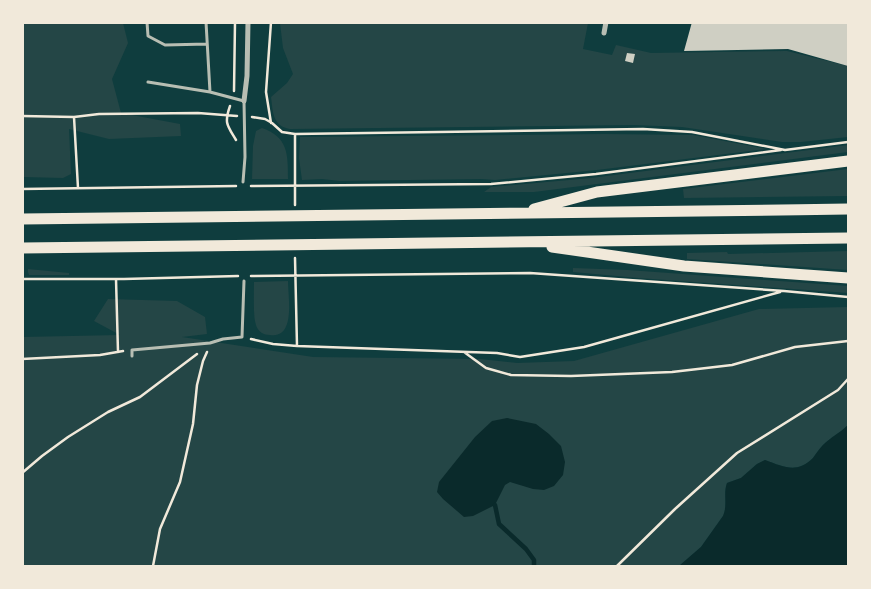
<svg xmlns="http://www.w3.org/2000/svg" width="871" height="589" viewBox="0 0 871 589" font-family="Quicksand,sans-serif">
<rect width="100%" height="100%" fill="#0f3d3e"/>
<path fill="#244646" d="M23,23H123L128,43L112,79L121,113L180,124L181,136L109,139L69,129L71,174L63,178L23,177Z
M280,23H588L583,49L612,55L616,45L651,53L787,51L848,66V137L801,142H782L682,127L634,125L290,129C272,126 273,111 271,97L287,83L293,74L283,48Z
M262,128C288,137 288,154 288,179H252L253,146L256,131Z
M604,134L693,135L766,149L597,170L495,180L482,179L340,181L322,179L302,180L299,158L300,137Z
M848,145V152L534,192H484L491,187L591,178Z
M848,169V196L684,198L683,189Z
M848,251V270L687,259V253L727,252L728,254Z
M573,268L628,270L848,286V293L638,278L573,272Z
M28,269L69,273V275H29L28,272Z
M288,281C288,297 296,339 270,335C264,335 258,332 256,325C253,317 254,293 254,282Z
M108,299L177,301L205,317L207,334L182,337L313,357L480,359L517,363L574,361L759,309L848,307V425C840,433 831,437 823,445C819,449 816,454 813,458C797,474 784,467 765,460L757,464L741,478L727,483C723,494 728,505 723,516L701,547L679,566H23L22,337L120,335L94,321Z"/>
<path fill="#0a2a2b" d="M507,418L536,424L549,434L561,446L565,462L563,475L554,486L544,490L533,489L510,482L505,485L495,505L473,516L464,517L443,499L437,492L439,482L475,437L492,421Z
M848,425V566H679L701,547L723,516C728,505 723,494 727,483L741,478L757,464L765,460C784,467 797,474 813,458C816,454 819,449 823,445C831,437 840,433 848,425Z"/>
<g fill="none" stroke-linecap="round" stroke-linejoin="round">
<path stroke="#0a2a2b" stroke-width="4.5" d="M495,505L499,524L526,549L534,560V566"/>
</g>
<path fill="#cfcfc3" d="M692,22H848V66L788,49L684,51Z
M627,53L635,54L633,63L625,61Z"/>
<g fill="none" stroke-linecap="round" stroke-linejoin="round">
<path stroke="#f1e9da" stroke-width="2.5" d="M271,22L266,92L271,123
M234,91L235,22
M230,106C224,123 227,125 236,140
M22,116L74,117L99,114L198,113L237,116
M74,117L78,188
M252,117L265,119L272,123L282,132L295,134L643,129L692,132L785,150L848,142
M295,134V205
M251,186L491,184L596,174L781,150
M22,189L236,186
M251,276L530,273L784,291L848,297
M22,279H124L238,276
M116,279L118,352
M251,339L273,344L297,346L295,258
M297,346L497,353L520,357L584,347L780,292
M464,352L486,368L511,375L571,376L672,372L732,365L795,347L848,341
M22,359L100,355L123,351
M22,473L42,456L68,437L108,412L140,397L197,354
M153,566L160,529L180,482L193,424L197,385L203,361L207,352
M617,566L675,509L737,453L838,390L848,379"/>
<path stroke="#b8beb3" stroke-width="3" d="M147,22L148,36L165,45L207,44
M206,22L210,92
M148,82L210,92L244,101L245,157L243,182
M132,356V350L210,343L223,339L242,337L244,281"/>
<path stroke="#b8beb3" stroke-width="5" d="M604,33L606,22
M244,101L247,76L248,22"/>
<path stroke="#f1e9da" stroke-width="11" d="M534,209L597,192L848,161
M22,219C298,215 573,214 848,209
M552,247L684,266L848,278
M22,248L848,238"/>
</g>
<rect width="871" height="589" fill="none" stroke="#f1e9da" stroke-width="48"/>
</svg>
